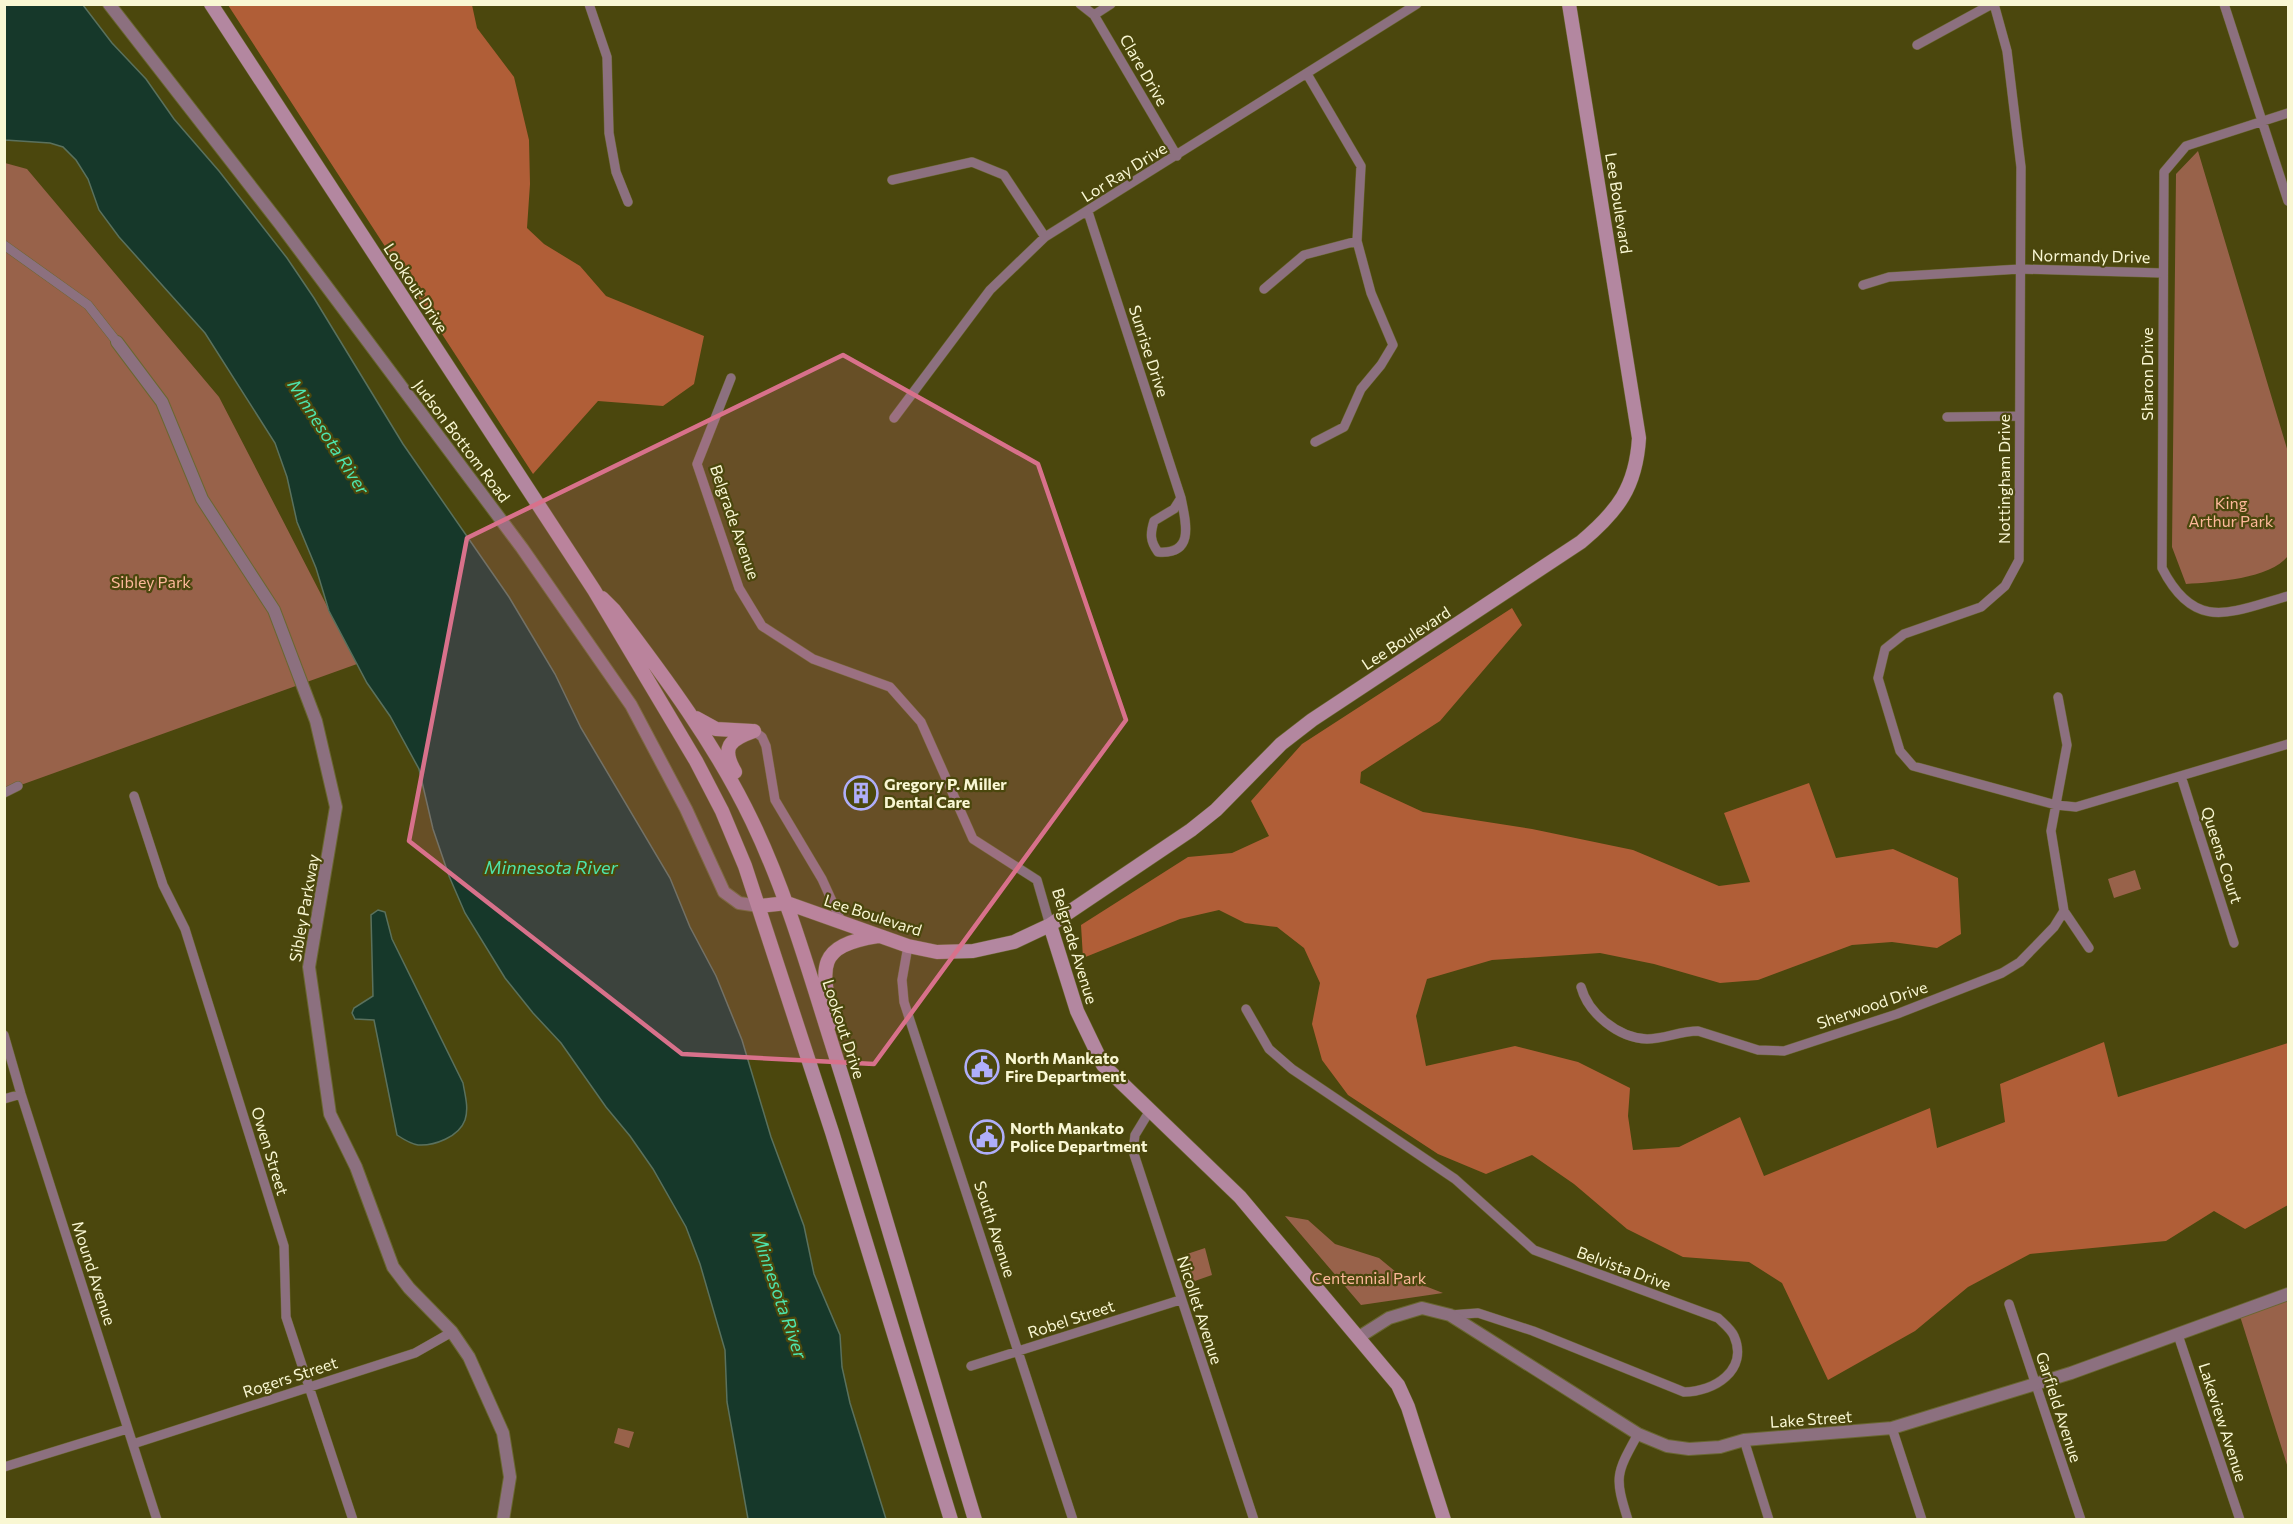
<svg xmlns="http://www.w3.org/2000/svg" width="2293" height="1524" viewBox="0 0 2293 1524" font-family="Commissioner,sans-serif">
<rect width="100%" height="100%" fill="#4b470d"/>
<path fill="#98624a" d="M2198,151L2288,452V556C2270,579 2215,582 2186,584L2172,547L2176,174Z
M5,163L27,169L219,397L357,664L18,786L5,793Z
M2135,870L2141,889L2114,898L2108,879Z
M1285,1216L1308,1220L1335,1244L1379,1258L1402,1277L1443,1293L1361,1305Z
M1205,1248L1212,1275L1192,1282L1184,1255Z
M2288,1294V1468L2239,1313Z
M618,1428L634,1432L629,1448L614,1443Z"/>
<path fill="#b05e37" d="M228,5H472L477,28L514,77L529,140L530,184L527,228L544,244L580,266L606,296L704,336L694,384L663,406L598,401L533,474Z
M1512,608L1522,625L1440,721L1361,772L1360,783L1423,812L1532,829L1633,850L1719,886L1750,882L1724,813L1809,783L1836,858L1893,849L1958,878L1961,934L1937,948L1892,942L1852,945L1758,980L1720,983L1654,964L1600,953L1492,960L1427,979L1416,1016L1426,1066L1515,1046L1578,1062L1630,1088L1628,1116L1633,1150L1679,1147L1740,1117L1764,1176L1930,1108L1937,1148L2005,1122L2000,1084L2104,1042L2118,1097L2288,1043V1205L2245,1229L2214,1211L2166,1241L2030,1254L1968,1287L1915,1331L1828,1380L1782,1283L1749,1262L1683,1257L1627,1229L1574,1184L1532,1155L1486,1174L1438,1154L1348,1095L1322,1060L1312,1024L1320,983L1304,948L1277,927L1245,923L1219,910L1180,919L1083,958L1081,925L1188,857L1232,853L1269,836L1251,801L1302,744Z"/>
<path fill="#16382a" stroke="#5a715d" stroke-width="1.5" d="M5,4L83,5L112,43L146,79L174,119L219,171L287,258L314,298L403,444L509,597L555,674L581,728L670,878L690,927L716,976L742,1040L771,1137L804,1226L814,1274L840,1335L842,1367L850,1403L886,1519H748L727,1402L725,1350L700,1264L686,1227L653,1169L630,1136L606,1107L561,1043L533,1013L505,978L465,913L449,876L433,829L419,769L390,716L367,683L329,611L316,568L297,522L287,477L275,443L205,333L119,237L99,210L88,179L76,160L63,147L50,143L5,140Z
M378,910L385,912L392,939L463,1083C465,1095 469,1108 465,1120C459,1137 434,1146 418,1145C411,1144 403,1139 397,1135L374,1020L355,1019L352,1013L354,1008L373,996L371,915Z"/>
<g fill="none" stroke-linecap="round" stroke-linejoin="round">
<defs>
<path id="minor" d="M589,4L607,57L609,133L616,172L628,202
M1080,4L1094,15L1177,156
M1994,4L2007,51L2021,167L2019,560L2005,586L1981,607L1904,634L1885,649L1878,678L1900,751L1913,766L2056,805L2076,807L2288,744
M2224,4L2288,201
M1094,15L1111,4
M1917,45L1992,4
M1307,74L1361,166L1357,241L1371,293L1393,345L1381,365L1361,389L1344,427L1315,442
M2288,113L2186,146L2164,172L2162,568C2195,633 2231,612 2288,596
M892,180L972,162L1004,175L1045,237
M1088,212L1181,498L1174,509L1154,521C1150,534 1150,541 1158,552C1195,555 1186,523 1181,498
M4,245L88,305L117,342
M1863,285L1889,277L2020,269L2162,273
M1264,289L1304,255L1357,241
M731,378L697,464L739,588L762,626L813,659L890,687L921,722L973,839L1037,880L1050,925
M1947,417L2019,416
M894,418L990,290L1045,237L1417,4
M754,731L762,737L766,746L775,800L822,879L842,923
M2181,776L2234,943
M4,793L18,786
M134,796L163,885L185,929L284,1246L286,1317L353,1520
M2064,911L2089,948
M908,946L902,980L904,1002L1073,1520
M1581,987C1588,1013 1618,1038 1647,1039C1664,1039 1680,1031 1698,1031L1758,1050L1784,1051L1897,1014L2002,973L2020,962L2054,927L2064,911L2051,831L2067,745L2058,697
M1246,1009L1269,1049L1292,1069L1455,1179L1534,1250L1718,1318C1723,1323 1731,1329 1734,1336C1749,1370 1714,1392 1684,1392L1533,1331L1478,1313L1450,1315
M4,1035L21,1094L157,1520
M4,1099L21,1094
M1149,1112L1135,1135L1133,1151L1254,1520
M2009,1304L2081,1520
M2178,1335L2240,1520
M971,1366L1180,1300
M1892,1428L1922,1520
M1744,1440L1769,1520
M133,1444L415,1353L452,1332
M4,1467L127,1429
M1628,1520C1614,1476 1616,1474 1638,1434"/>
<path id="tertiary" d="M109,4L280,224L522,548L631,705L686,809L724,892L739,903L759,906
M117,342L162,402L202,499L274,610L316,721L336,807L309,967L330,1114L356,1167L393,1267L409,1288L452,1332L469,1357L503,1433L510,1477L503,1520
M1359,1337L1389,1318L1422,1308L1450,1315L1638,1434L1667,1446L1689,1449L1720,1447L1744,1440L1892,1428L2071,1373L2288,1294"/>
<path id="secondary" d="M211,4L594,590L696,761L722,811L745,866L832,1132L951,1520
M602,598L614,610C665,677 715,744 752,821C788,896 810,976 835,1054C884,1208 928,1365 975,1520
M696,718L716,729L752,731
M735,772C721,747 729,740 754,731
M759,906L787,903L908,946L937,952L973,951L1014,942L1050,925L1191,830L1216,810L1281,744L1312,720L1581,542C1618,511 1636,487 1639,438L1569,4
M1050,925L1077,1011L1103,1065L1240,1197L1398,1385L1408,1407L1444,1520
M833,1022C821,967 815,946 878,936"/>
</defs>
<use href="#minor" stroke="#6a6731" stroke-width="10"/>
<use href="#tertiary" stroke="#6a6731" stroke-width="14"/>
<use href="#secondary" stroke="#6a6731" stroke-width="15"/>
<use href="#minor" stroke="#8c707f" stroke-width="9"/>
<use href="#tertiary" stroke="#8c707f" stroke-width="12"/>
<use href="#secondary" stroke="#b387a0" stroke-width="14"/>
</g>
<path fill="#d8718b" fill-opacity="0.2" stroke="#d8718b" stroke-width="4.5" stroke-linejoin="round" d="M843,355L1038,464L1126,720L874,1064L682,1054L409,841L467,538Z"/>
<defs>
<symbol id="building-ring" viewBox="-11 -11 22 22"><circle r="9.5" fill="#4b470d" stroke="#afaefa" stroke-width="1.5"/><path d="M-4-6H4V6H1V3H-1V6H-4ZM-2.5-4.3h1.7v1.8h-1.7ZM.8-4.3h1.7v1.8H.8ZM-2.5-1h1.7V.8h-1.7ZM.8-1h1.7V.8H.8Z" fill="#afaefa"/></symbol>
<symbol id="civic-ring" viewBox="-11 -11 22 22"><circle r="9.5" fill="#4b470d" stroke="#afaefa" stroke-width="1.5"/><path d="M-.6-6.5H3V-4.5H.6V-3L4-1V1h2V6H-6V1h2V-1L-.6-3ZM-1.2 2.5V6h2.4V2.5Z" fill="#afaefa"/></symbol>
</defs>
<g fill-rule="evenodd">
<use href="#building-ring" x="842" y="774" width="38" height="38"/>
<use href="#civic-ring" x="963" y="1048" width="38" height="38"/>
<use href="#civic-ring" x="968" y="1118" width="38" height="38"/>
</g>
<g text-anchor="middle" stroke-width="4.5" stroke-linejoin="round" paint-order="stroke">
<g font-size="16" fill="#f9f7d3" stroke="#4b470d">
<text transform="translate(1144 70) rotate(60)" y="6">Clare Drive</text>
<text transform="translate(1124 172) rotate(-32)" y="6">Lor Ray Drive</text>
<text transform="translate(1619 203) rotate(81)" y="6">Lee Boulevard</text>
<text transform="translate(2091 256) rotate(1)" y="6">Normandy Drive</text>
<text transform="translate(416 288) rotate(57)" y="6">Lookout Drive</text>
<text transform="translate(1149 351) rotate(72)" y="6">Sunrise Drive</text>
<text transform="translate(2147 374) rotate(-90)" y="6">Sharon Drive</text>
<text transform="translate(462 441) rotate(53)" y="6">Judson Bottom Road</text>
<text transform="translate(2004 479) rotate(-90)" y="6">Nottingham Drive</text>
<text transform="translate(735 522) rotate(71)" y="6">Belgrade Avenue</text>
<text transform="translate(1406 638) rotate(-33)" y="6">Lee Boulevard</text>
<text transform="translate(2222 855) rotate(72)" y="6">Queens Court</text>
<text transform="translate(304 908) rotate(-80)" y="6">Sibley Parkway</text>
<text transform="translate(873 915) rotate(18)" y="6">Lee Boulevard</text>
<text transform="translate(1075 946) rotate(73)" y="6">Belgrade Avenue</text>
<text transform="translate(1872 1005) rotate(-19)" y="6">Sherwood Drive</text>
<text transform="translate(844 1029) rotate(72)" y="6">Lookout Drive</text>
<text transform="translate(270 1151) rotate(73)" y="6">Owen Street</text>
<text transform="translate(995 1229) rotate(72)" y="6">South Avenue</text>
<text transform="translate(1624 1268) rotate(20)" y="6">Belvista Drive</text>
<text transform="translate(94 1273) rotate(72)" y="6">Mound Avenue</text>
<text transform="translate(1200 1310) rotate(72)" y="6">Nicollet Avenue</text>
<text transform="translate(1071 1319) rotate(-18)" y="6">Robel Street</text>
<text transform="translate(290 1377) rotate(-18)" y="6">Rogers Street</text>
<text transform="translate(2059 1407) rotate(72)" y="6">Garfield Avenue</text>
<text transform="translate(1811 1419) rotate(-4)" y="6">Lake Street</text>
<text transform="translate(2223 1422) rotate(72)" y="6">Lakeview Avenue</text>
</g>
<g font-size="16" fill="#fdb89a" stroke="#4b470d">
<text x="2231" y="509">King<tspan x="2231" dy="18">Arthur Park</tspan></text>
<text x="151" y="588">Sibley Park</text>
<text x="1369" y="1284">Centennial Park</text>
</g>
<g font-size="16" font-weight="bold" fill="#f9f7d3" stroke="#4b470d" text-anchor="start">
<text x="884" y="790">Gregory P. Miller<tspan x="884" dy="18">Dental Care</tspan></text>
<text x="1005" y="1064">North Mankato<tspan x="1005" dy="18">Fire Department</tspan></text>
<text x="1010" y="1134">North Mankato<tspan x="1010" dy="18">Police Department</tspan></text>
</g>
<g font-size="18" font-style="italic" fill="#4ee4ad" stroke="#4b470d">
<text transform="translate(328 437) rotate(57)" y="6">Minnesota River</text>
<text x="551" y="874">Minnesota River</text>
<text transform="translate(779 1295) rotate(71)" y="6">Minnesota River</text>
</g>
</g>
<rect width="2293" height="1524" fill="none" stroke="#f9f7d3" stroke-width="12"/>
</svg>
